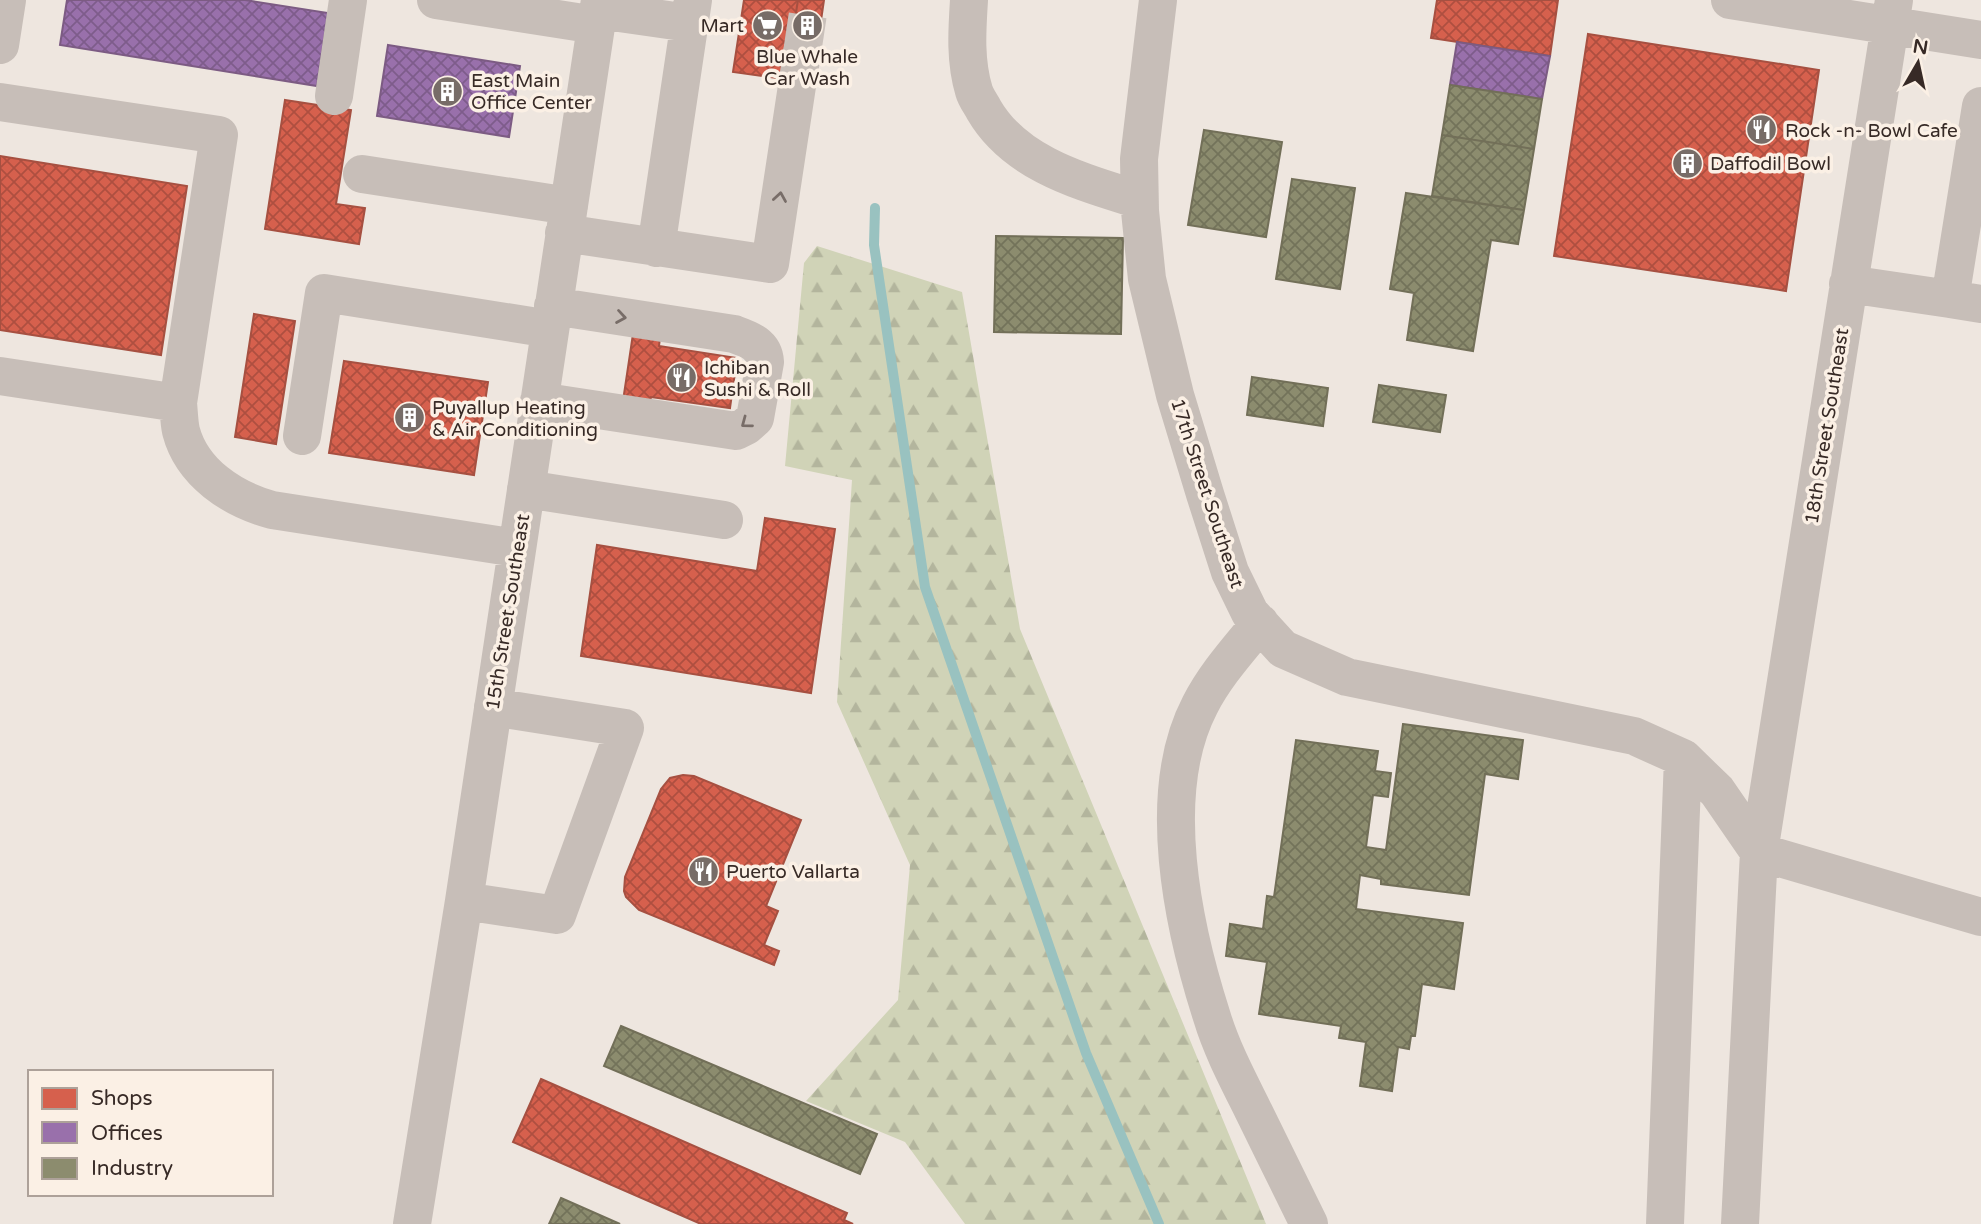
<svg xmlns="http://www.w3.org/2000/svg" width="1981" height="1224" viewBox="0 0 1981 1224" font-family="'Varela Round',sans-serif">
<defs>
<pattern id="forest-firs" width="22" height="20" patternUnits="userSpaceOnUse" patternTransform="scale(1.75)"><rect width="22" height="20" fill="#d0d3b7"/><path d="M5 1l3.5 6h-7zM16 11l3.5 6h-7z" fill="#b3b59d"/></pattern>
<pattern id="shops-cross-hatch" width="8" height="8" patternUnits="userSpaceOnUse" patternTransform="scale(1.75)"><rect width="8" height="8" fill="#d6604d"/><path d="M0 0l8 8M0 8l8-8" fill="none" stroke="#ae4f40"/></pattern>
<pattern id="offices-cross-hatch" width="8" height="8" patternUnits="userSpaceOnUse" patternTransform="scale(1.75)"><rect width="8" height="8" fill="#9970ab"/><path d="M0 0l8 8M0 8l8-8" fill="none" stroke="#7e5c8b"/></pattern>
<pattern id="industry-cross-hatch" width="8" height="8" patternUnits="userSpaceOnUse" patternTransform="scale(1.75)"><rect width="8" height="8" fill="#8c8c6e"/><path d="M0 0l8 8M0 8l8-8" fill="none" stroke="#73735a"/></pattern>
</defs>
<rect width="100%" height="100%" fill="#eee6df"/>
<path fill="url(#forest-firs)" d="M817,246L962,292L1020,629L1266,1224H965L905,1142L806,1101L898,1000L910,865L837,702L852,480L785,466L804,263Z"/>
<path fill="url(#shops-cross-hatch)" stroke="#a65041" stroke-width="2" d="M744,0H798L785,79L733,72Z
M798,0H824L816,55L790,51Z
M1437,0H1558L1550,56L1431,38Z
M1588,34L1819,70L1786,291L1554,256Z
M285,100L351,110L336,204L365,208L359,244L265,229Z
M0,156L187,186L161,355L0,330Z
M254,314L295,321L276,444L235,437Z
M633,334L660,338L659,346L737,358L730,408L651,397L649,405L623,401Z
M344,361L488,382L474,475L329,453Z
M765,518L835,529L811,693L581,656L597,545L757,571Z
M683,775L694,776L801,820L766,906L778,911L764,945L779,951L774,965L639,910L626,897L624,891L625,877L661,789L670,778Z
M541,1079L847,1213L844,1220L853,1224H701L513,1142Z"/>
<path fill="url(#offices-cross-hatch)" stroke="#7c5b83" stroke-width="2" d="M67,0H245L328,13L317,86L60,45Z
M1457,42L1550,56L1542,99L1450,85Z
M388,45L520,66L509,137L377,116Z"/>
<path fill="url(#industry-cross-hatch)" stroke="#726f58" stroke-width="2" d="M1450,85L1542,99L1534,149L1442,135Z
M1204,130L1282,142L1266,237L1188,225Z
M1442,135L1534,149L1524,210L1432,196Z
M1292,179L1355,188L1340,289L1276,279Z
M1406,193L1524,210L1518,244L1491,240L1473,351L1407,340L1414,293L1390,289Z
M996,236L1123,238L1121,334L994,332Z
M1252,377L1328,388L1323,426L1247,415Z
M1379,385L1446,395L1440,432L1373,422Z
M1403,724L1523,740L1518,779L1485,774L1469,895L1381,884V879L1360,875L1356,909L1463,923L1454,989L1422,984L1415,1036H1411L1409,1049L1398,1047L1392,1091L1360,1086L1366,1042L1339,1038L1341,1026L1259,1014L1267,962L1226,956L1230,924L1263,929L1267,896L1274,897L1296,740L1378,751L1375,771L1391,773L1388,797L1373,795L1366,847L1386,850Z
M621,1026L877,1134L860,1174L604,1066Z
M561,1198L620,1224H549Z"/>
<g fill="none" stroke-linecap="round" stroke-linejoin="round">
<path stroke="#99c2c0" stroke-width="10" d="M875,208L874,245L925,587L1086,1053L1159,1224"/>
<path stroke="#c9c0ba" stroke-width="38" stroke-dasharray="38 19" stroke-linecap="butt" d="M802,53L810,0"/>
<path stroke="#c7beb8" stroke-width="38" d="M436,0L596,25
M969,0C967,31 965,61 974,91C976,98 981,104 984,110C1016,165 1083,182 1139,200
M1158,0L1139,159L1140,211L1147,279L1175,395L1205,494L1230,572L1250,613L1283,649L1347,677L1634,736L1683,758L1717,791L1759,852
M1730,0L1981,40
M598,10L689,23
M0,45L7,0
M334,96L348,0
M0,102L219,135L178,403L0,376
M362,174L569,206
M564,233L770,264L802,53
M656,248L693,0
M1848,284L1950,299L1981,106
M1950,299L1981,304
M539,401L736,431L746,426L755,418L765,362C764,344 748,339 734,334L553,306
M178,403C179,412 179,422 181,431C192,473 232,499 272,510L517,548
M302,436L324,293L550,329
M526,489L724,520
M1260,623C1239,649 1215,675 1200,705C1154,793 1183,927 1212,1017C1221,1047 1236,1076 1250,1104C1270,1144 1289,1184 1309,1224
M1759,852L1981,917
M464,901L557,915L625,728L493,707
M412,1224L464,901L600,0
M1665,1224L1683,758
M1740,1224L1759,852L1894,0"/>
</g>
<defs><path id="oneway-chevron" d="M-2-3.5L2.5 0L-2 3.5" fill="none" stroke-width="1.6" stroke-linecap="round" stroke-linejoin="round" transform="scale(1.75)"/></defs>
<g stroke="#786d68">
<use href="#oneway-chevron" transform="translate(780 197) rotate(-81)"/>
<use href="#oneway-chevron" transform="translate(621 317) rotate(9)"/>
<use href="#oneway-chevron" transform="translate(746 423) rotate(143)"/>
</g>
<defs>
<symbol id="supermarket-disc" viewBox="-11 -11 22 22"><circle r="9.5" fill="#776c67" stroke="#fbf0e5"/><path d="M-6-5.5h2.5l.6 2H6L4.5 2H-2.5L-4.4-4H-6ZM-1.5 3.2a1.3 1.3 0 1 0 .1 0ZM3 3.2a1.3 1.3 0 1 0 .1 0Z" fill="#fff"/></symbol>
<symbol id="building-disc" viewBox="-11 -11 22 22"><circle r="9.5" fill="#776c67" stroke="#fbf0e5"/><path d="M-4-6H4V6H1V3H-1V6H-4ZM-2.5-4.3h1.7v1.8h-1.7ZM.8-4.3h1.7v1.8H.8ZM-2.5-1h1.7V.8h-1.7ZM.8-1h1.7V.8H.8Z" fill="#fff"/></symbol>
<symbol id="restaurant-disc" viewBox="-11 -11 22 22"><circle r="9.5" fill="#776c67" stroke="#fbf0e5"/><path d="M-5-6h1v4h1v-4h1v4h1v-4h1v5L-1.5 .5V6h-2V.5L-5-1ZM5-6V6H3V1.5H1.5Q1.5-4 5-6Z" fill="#fff"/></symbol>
</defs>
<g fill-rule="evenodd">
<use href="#supermarket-disc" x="750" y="8" width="35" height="35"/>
<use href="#building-disc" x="790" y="8" width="35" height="35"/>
<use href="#building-disc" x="430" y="74" width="35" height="35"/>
<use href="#restaurant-disc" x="1744" y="112" width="35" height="35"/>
<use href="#building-disc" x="1670" y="146" width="35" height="35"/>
<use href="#restaurant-disc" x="664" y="360" width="35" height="35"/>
<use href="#building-disc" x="392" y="400" width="35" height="35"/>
<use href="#restaurant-disc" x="686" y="854" width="35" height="35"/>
</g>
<g text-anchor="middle" stroke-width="7" stroke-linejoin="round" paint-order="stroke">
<g font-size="19" fill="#372a26" stroke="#fbf0e5" text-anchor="start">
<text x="744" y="32" text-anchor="end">Mart</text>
<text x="807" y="63" text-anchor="middle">Blue Whale<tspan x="807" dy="22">Car Wash</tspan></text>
<text x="471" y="87">East Main<tspan x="471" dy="22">Office Center</tspan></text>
<text x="1785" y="137">Rock -n- Bowl Cafe</text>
<text x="1710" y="170">Daffodil Bowl</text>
<text x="704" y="374">Ichiban<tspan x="704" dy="22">Sushi &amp; Roll</tspan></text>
<text x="432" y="414">Puyallup Heating<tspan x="432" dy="22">&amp; Air Conditioning</tspan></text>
<text x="726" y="878">Puerto Vallarta</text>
</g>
<g font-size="19" fill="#372a26" stroke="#fbf0e5">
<text transform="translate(1826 426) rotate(-81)" y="7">18th Street Southeast</text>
<text transform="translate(1208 493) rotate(72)" y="7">17th Street Southeast</text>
<text transform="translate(507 612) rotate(-81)" y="7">15th Street Southeast</text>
</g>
</g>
<rect x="28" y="1070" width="245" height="126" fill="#fbf0e5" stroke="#ada199" stroke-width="2"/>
<rect x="42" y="1088" width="35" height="21" fill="#d6604d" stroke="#ada199" stroke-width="2"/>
<text x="91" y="1105" font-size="21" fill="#372a26">Shops</text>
<rect x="42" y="1122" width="35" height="21" fill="#9970ab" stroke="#ada199" stroke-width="2"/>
<text x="91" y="1140" font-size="21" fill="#372a26">Offices</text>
<rect x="42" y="1158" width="35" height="21" fill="#8c8c6e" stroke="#ada199" stroke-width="2"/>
<text x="91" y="1175" font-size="21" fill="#372a26">Industry</text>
<g transform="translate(1918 63) rotate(9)" stroke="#fbf0e5" stroke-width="5" paint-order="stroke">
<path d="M0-5L12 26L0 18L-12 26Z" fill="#372a26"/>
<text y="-10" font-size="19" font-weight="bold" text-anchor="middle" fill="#372a26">N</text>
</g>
</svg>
